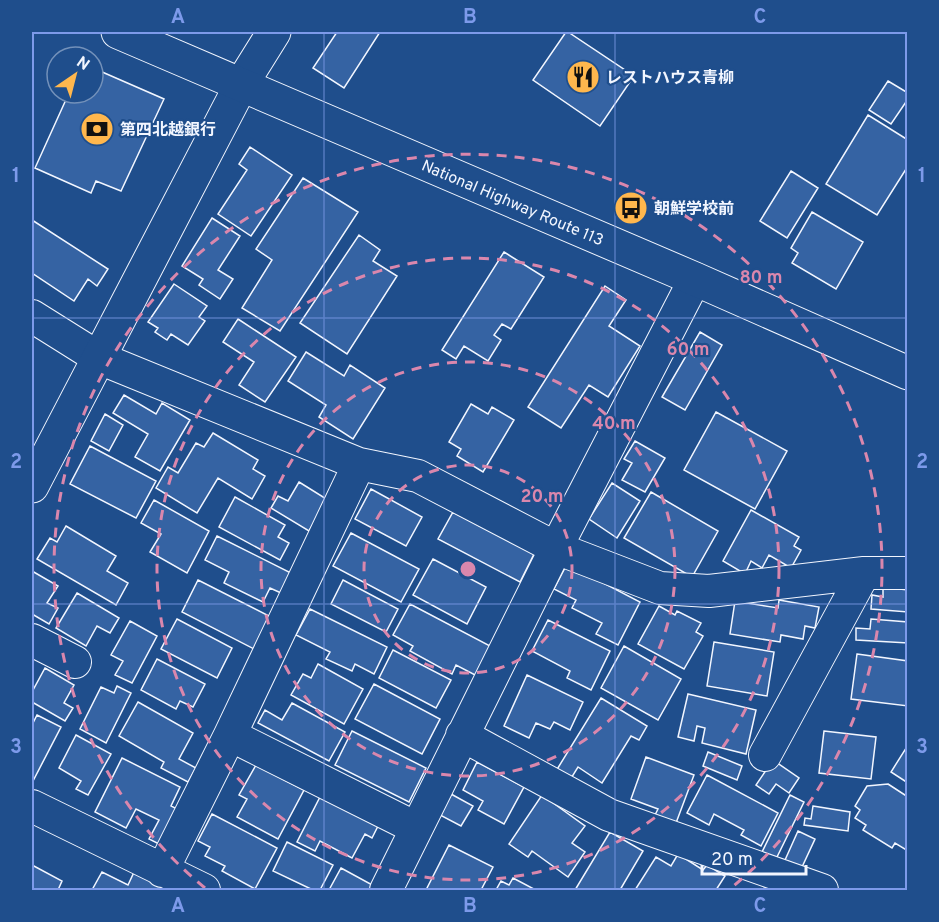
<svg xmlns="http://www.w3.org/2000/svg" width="939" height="922" viewBox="0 0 939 922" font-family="Overpass,'Noto Sans JP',sans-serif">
<rect width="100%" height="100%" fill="#1f4e8c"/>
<path fill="#3563a3" stroke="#f2f6ff" stroke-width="1.5" d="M337,32H380L344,88L313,68Z
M566,32H568L634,76L600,126L533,80Z
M93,68L164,99L121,191L96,181L91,193L35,168L69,93H93Z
M888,81L908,93V99L891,124L869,110Z
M868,115L908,140V166L877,215L826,184Z
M250,147L292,175L251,236L218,214L247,170L239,164Z
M791,171L818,188L787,238L760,221Z
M303,178L358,212L280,331L242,308L272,260L256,249Z
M812,212L863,242L836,289L792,263L798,253L791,248Z
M212,218L240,236L218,270L233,279L220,299L199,285L203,279L182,266Z
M32,220L108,269L97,286L88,279L74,301L32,273Z
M359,235L380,250L373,261L397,276L347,354L300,323Z
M504,252L544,277L511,329L502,324L494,335L501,340L488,361L464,346L456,359L442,350Z
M174,284L207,306L199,317L205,321L188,345L171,334L167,340L155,332L158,328L148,322Z
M605,286L626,300L609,326L640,346L608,397L589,385L561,428L528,407Z
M238,319L296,357L265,402L239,385L254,362L223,342Z
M700,332L722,345L685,410L662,397Z
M306,352L344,376L350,365L385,388L353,439L319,417L326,405L288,381Z
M124,395L156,414L162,403L190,420L160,471L135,457L148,434L113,413Z
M471,404L488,414L492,407L514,420L483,472L457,456L461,449L449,442Z
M716,412L787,451L755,509L684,470Z
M105,414L123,425L109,451L91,441Z
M213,433L258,460L253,469L265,476L252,499L218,478L197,513L156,488L168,467L178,473L196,443L204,447Z
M635,441L665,458L645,492L622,480L632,463L624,459Z
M90,446L156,481L136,518L70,484Z
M299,482L328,500L309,531L271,508L278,496L288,501Z
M612,483L640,501L617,538L589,519Z
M371,489L422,517L406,546L355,519Z
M651,492L718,531L692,577L624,538Z
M235,497L285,525L278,537L289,543L280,560L219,527Z
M154,500L209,531L187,573L150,552L161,534L141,523Z
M751,510L799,537L794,546L801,550L791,568L769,555L762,568L751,561L745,574L723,561Z
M453,512L534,554L520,582L438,539Z
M66,526L116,556L107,571L128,583L116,605L37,559L50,538L57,542Z
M351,533L419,569L401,602L333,566Z
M217,536L291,573L281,593L270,588L263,602L224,583L229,572L205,560Z
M433,559L486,587L467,624L413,595Z
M567,564L640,602L618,645L596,634L602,623L572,608L576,600L554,589Z
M32,571L58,586L47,603L58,608L49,624L32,614Z
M198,580L273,618L256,650L182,612Z
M343,580L398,609L386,632L331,604Z
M883,587L908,590V612L871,609L872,595L883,597Z
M77,593L119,618L110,633L97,626L86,646L56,628Z
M779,600L819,607L815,628L805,626L803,639L781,635L780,642L730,634L735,601L778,608Z
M410,604L492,647L477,676L456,665L452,674L410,651L413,646L393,635Z
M659,606L675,615L677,611L701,623L696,632L703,636L684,669L638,644Z
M310,609L387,647L374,674L355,664L352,671L326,659L330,652L296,635Z
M177,619L232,648L217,678L161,649Z
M871,619L908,622V643L856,640V628L870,629Z
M548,620L610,651L591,690L567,678L570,671L532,651Z
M130,621L157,636L132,683L115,675L123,661L111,655Z
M714,642L774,652L767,696L707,686Z
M624,646L681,679L658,720L601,688Z
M393,650L451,680L436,708L379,678Z
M857,654L908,661V706L851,699Z
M157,659L205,684L193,707L180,701L176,709L141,690Z
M318,664L363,689L344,724L291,695L303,674L311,678Z
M45,668L74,685L64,703L73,708L65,721L32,702V692Z
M527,675L583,702L570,730L554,722L550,729L536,723L529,738L504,726Z
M374,684L440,719L422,754L355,719Z
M117,686L131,693L106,743L80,729L101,687L114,693Z
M688,694L756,710L746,754L702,743L705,728L697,726L694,741L678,737Z
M601,698L647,726L639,740L631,736L602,783L578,767L570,780L556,771Z
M138,702L193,733L179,759L196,768L188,782L161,768L164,762L119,736Z
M292,703L345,732L329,761L258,723L265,710L282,720Z
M37,715L61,727L33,781L32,780V725Z
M352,731L426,768L409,802L335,765Z
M824,731L876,737L871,779L819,773Z
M76,735L111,754L88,795L76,789L81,781L59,768Z
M908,745V783L891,772Z
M708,752L742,766L737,780L703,766Z
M646,757L694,775L676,823L655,815L658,809L631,799Z
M122,758L180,787L171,806L181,811L163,846L149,839L159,820L136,809L126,828L95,812Z
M773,760L799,778L789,793L776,784L769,794L756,785Z
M477,762L524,787L504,824L478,810L483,801L463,790Z
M256,765L304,790L278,839L237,817L247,799L239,795Z
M707,775L778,813L761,846L741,835L744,830L714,814L709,825L687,813Z
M888,784L908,797V851L895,843L892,848L863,830L866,825L855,818L860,810L855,806L867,786Z
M451,794L473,806L461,826L440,815Z
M321,795L379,824L372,838L365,834L352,858L320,841L315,851L297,842Z
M542,795L585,826L572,843L585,852L568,877L532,851L528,857L509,844Z
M790,795L804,802L775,861L761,854Z
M813,806L850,812L848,831L804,825L805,818L811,819Z
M212,814L277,848L255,889L222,871L225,866L205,856L210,847L198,841Z
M798,831L815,839L802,867L785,860Z
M610,832L643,851L620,890H575Z
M287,842L333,865L320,890H313L273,871Z
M449,845L493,867L481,890H426Z
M678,854L703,870L707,865L725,876L716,890H635L656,857L671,866Z
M32,865L62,881L58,890H32Z
M341,868L376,887L374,890H329Z
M135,870L165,885L162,890H92L102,872L128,885Z
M513,878L534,889L496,890L501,881L509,885Z"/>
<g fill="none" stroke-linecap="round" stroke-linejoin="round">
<defs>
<path id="street" d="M32,316L99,358L359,464L418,476L556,548L660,588L709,591L864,573H908
M32,640L75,662
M230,735L416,828
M462,735L609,815L822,890
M765,755L864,573
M32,806L204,890
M162,871L230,735L359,464
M386,890L556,548L695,279"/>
<path id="secondary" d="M32,486L241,85L274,32"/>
<path id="highway" d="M118,32L695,279L908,373"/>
</defs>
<use href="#street" stroke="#f2f6ff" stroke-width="34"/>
<use href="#secondary" stroke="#f2f6ff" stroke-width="35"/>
<use href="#highway" stroke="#f2f6ff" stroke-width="35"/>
<use href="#street" stroke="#1f4e8c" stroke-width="32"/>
<use href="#secondary" stroke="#1f4e8c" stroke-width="33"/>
<use href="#highway" stroke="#1f4e8c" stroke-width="33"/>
</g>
<path fill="none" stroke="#7d9aea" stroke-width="1.5" stroke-opacity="0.55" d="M324,32V890M615,32V890M32,318H908M32,604H908"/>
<g fill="none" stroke="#da87ad" stroke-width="3" stroke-dasharray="10 8">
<circle cx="468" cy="569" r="104"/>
<circle cx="468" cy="569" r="207"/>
<circle cx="468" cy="569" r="311"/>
<path d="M205 888A414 414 0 1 1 731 888"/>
</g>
<defs>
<symbol id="restaurant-disc" viewBox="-11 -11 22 22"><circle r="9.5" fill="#ffb74d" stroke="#1f4e8c"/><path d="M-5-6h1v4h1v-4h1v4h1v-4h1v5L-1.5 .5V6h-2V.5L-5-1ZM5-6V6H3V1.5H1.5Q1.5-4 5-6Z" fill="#111"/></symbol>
<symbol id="bank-disc" viewBox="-11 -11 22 22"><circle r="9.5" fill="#ffb74d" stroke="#1f4e8c"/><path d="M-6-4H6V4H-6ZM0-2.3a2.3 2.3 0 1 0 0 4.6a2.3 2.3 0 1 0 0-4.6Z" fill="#111"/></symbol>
<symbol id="bus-disc" viewBox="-11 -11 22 22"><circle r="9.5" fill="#ffb74d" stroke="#1f4e8c"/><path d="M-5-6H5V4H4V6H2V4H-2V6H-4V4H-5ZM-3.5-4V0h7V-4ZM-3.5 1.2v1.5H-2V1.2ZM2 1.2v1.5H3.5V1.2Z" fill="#111"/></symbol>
</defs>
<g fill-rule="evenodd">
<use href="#restaurant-disc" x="564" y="58" width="38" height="38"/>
<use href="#bank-disc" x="78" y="110" width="38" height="38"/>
<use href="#bus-disc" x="612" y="189" width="38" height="38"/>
</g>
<g text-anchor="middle" stroke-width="4.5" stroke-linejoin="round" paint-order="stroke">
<g font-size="16" font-weight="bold" fill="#f2f6ff" stroke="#1f4e8c" text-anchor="start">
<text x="606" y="83">レストハウス青柳</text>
<text x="120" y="135">第四北越銀行</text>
<text x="654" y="214">朝鮮学校前</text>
</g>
<g font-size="16" fill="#f2f6ff" stroke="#1f4e8c">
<text transform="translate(513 202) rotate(23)" y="6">National Highway Route 113</text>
</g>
</g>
<circle cx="468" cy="569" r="9" fill="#da87ad" stroke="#1f4e8c" stroke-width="3"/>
<g font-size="18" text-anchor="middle" font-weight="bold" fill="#da87ad" stroke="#1f4e8c" stroke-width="4.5" stroke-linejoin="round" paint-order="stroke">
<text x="761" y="283">80 m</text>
<text x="688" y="355">60 m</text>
<text x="614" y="429">40 m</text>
<text x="542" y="502">20 m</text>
</g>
<rect width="939" height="922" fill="none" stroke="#1f4e8c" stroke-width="66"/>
<g transform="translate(75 75) rotate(35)"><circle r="28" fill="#1f4e8c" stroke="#7391ba" stroke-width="1.5"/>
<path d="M0-4.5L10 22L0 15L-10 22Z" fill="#ffb74d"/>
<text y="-9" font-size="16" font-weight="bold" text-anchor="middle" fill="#f2f6ff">N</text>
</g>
<path d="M702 865v9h104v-9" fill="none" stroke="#f2f6ff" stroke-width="3"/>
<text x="711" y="865" font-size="18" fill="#f2f6ff" stroke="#1f4e8c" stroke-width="4.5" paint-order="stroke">20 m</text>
<rect x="33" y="33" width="873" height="856" fill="none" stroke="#7d9aea" stroke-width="2"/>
<g font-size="20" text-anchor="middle" font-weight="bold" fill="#7d9aea">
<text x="178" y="23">A</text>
<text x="470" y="23">B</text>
<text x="760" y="23">C</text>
<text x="16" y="182">1</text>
<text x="922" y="182">1</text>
<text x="16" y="468">2</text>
<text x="922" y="468">2</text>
<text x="16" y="753">3</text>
<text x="922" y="753">3</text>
<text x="178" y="912">A</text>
<text x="470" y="912">B</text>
<text x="760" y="912">C</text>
</g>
</svg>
